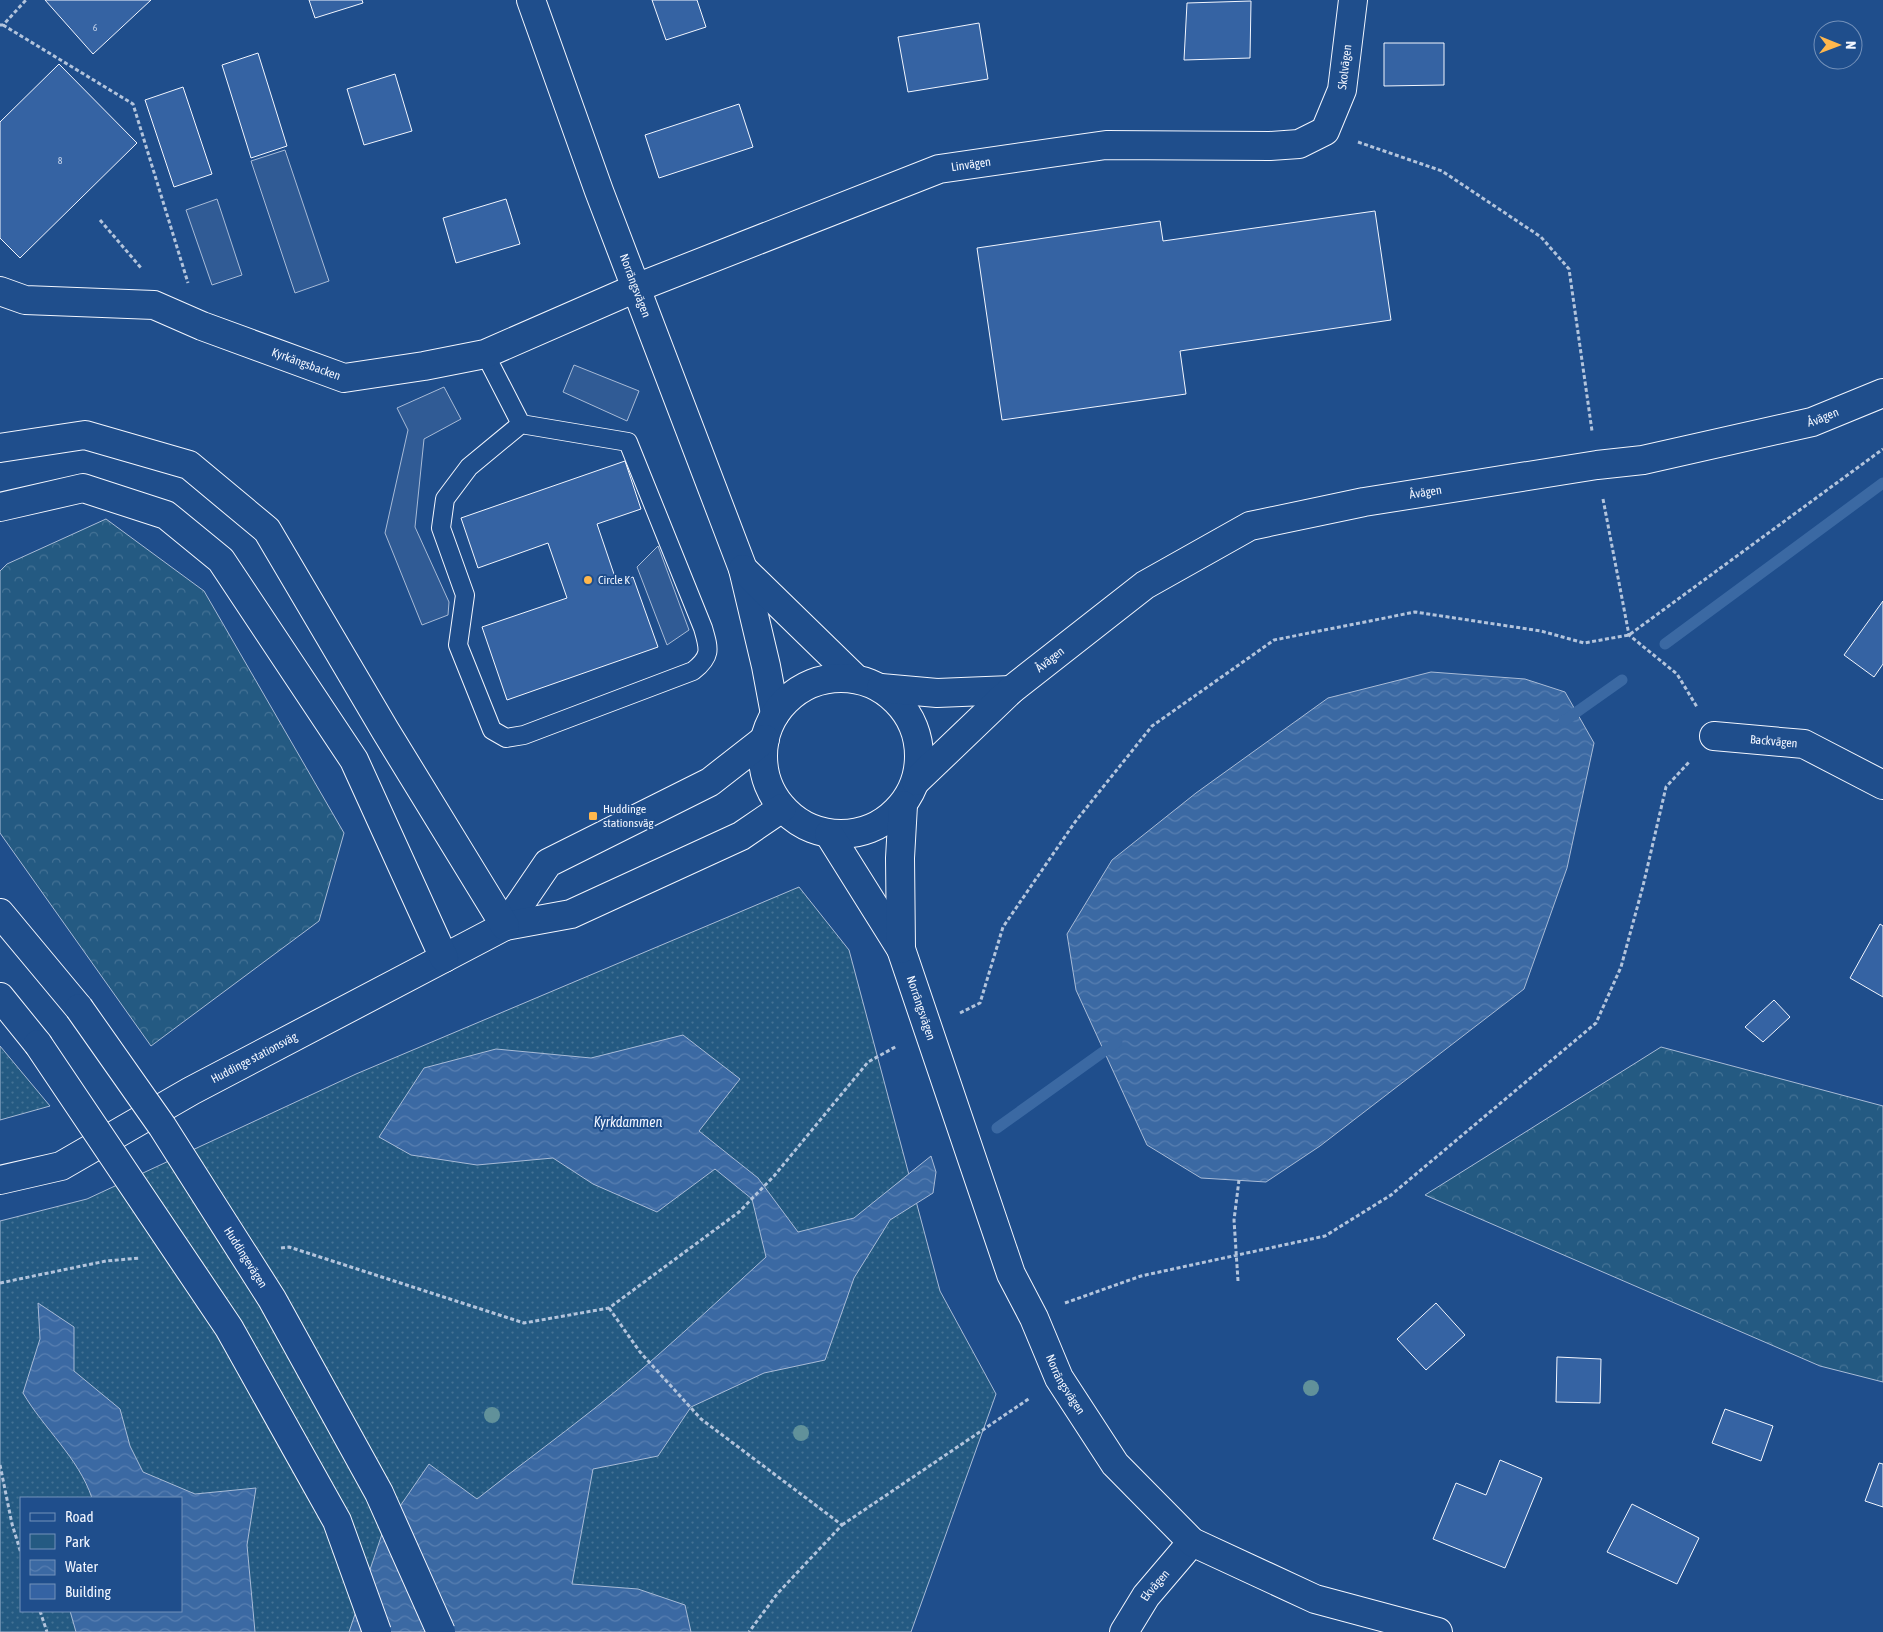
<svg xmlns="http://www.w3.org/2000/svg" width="1883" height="1632" viewBox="0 0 1883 1632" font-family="'Asap Condensed',sans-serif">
<defs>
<pattern id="green-dots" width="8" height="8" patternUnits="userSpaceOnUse" patternTransform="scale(1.25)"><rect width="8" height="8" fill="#245a82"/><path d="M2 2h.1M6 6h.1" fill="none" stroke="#447295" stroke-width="1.8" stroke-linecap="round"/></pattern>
<pattern id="forest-crowns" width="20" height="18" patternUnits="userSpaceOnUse" patternTransform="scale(1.25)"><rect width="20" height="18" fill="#245a82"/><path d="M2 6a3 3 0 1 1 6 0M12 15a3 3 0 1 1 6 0" fill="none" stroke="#447295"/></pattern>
<pattern id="water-waves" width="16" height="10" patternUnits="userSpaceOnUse" patternTransform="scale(1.25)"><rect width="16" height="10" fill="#3b69a3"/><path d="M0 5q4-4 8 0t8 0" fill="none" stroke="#587fb1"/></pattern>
</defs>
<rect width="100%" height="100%" fill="#1f4e8c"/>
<path fill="url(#green-dots)" stroke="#a8bbd7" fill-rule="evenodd" d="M799,887L849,950L940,1291L996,1394L911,1632H0V1221L87,1199L356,1074ZM21,1498H181V1611H21Z
M0,1046L50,1106L0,1120Z"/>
<path fill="url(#forest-crowns)" stroke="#a8bbd7" d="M106,519L204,591L344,833L319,921L151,1046L0,833V571L7,564Z
M1661,1047L1883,1106V1382L1820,1366L1425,1195Z"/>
<path fill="#305b95" stroke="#a8bbd7" d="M285,150L329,281L295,293L251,161Z
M217,199L242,275L212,285L186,210Z
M574,365L639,391L627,421L563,392Z
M444,387L461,419L424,439L415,527L449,602L448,615L422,625L385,533L408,430L397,408Z
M658,546L689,630L667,645L637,567Z"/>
<path fill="url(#water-waves)" stroke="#a8bbd7" d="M1431,672L1525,679L1565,692L1594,743L1567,868L1524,989L1320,1146L1266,1182L1201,1178L1147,1145L1076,990L1067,934L1112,860L1196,793L1328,698Z
M683,1035L740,1079L699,1131L758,1178L798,1232L854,1218L931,1156L936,1172L933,1193L890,1220L854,1278L825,1360L764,1373L691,1407L658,1456L593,1469L572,1584L638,1589L685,1605L691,1632H349L383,1531L429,1464L477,1499C516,1468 556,1439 595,1408C654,1361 710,1308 766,1257L752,1199L715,1169L657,1212L593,1184L553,1158L477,1165L411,1155L379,1137L424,1068L496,1049L591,1058Z
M38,1303L74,1327V1371L120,1409L130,1446L143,1472L195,1494L256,1488L247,1545L255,1632H76L70,1611H181V1498H92C78,1457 44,1429 23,1393L40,1339Z"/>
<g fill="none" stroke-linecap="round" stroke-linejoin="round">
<path stroke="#3b69a3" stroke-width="11" d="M1665,644L1883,483
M1564,721L1622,680
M997,1128L1117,1042"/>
</g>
<path fill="#3563a3" stroke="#f2f6ff" d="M45,0H151L93,54Z
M309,0H362L363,3L315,18Z
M652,0H697L706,27L666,40Z
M1251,1L1250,58L1184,60L1187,3Z
M979,23L988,79L908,92L898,37Z
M1384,43H1444V85L1384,86Z
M258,53L287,146L251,158L222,65Z
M59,64L137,143L20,258L0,238V122Z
M395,74L412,131L364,145L347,89Z
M183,87L212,174L174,187L145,100Z
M739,104L753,147L659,178L645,135Z
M506,199L520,244L456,263L443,218Z
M1375,211L1391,320L1180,351L1186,394L1002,420L977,248L1160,221L1163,241Z
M625,461L641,509L597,524L617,583L633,577L658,647L507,700L482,627L567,598L548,543L478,568L461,518Z
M1883,601V664L1874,677L1844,655Z
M1880,924L1883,926V997L1850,978Z
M1774,1000L1790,1017L1763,1042L1745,1027Z
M1436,1303L1465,1335L1426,1370L1397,1339Z
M1557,1357L1601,1359L1600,1403L1556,1402Z
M1725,1409L1773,1426L1761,1461L1712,1443Z
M1500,1460L1542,1478L1505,1568L1433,1539L1456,1483L1486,1495Z
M1879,1463L1883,1464V1507L1865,1501Z
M1632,1504L1699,1538L1677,1584L1607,1552Z"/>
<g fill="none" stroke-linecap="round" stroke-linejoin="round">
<defs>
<path id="service" d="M485,354L521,424L469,467L445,499L441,528L465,595L458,645L492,730L506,738L524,735L693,671C712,656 709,649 703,628L628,442L521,424"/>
<g id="minor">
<path id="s1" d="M531,0L599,191L743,569L766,666L775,714"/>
<path id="s2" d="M0,291L25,300L154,305L202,326L344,378L424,366L485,354L636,288L939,169L1106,145L1270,146L1299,144L1325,131L1342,90L1353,0"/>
<path d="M743,569L856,679"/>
<path id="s3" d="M1714,736L1804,744L1883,785"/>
<path id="s4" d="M1124,1632L1146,1596L1192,1542"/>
</g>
<g id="tertiary">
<circle cx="841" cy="756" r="78"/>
<path d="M881,688L937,693L1011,690"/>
<path id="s5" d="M916,781L1011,690L1145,585L1250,526L1364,502L1597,465L1643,460L1812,422L1883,393"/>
<path id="s6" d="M829,834L901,949L1011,1274L1034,1318L1059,1378L1115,1464L1192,1542L1315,1599L1438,1632"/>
<path d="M505,926L548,863L710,782L765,739"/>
<path d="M901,949L900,858L903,805"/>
<path id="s7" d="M0,1180L61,1166L191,1091L505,926L571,914L741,836L782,808"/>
</g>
<path id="primary" d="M0,448L85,435L189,465L267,530L385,730L505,926
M0,507L83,488L166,515L221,560L354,760L444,958
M0,913L79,1008
M0,997L38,1044"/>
</defs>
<use href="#service" stroke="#f2f6ff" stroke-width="20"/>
<use href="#minor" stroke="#f2f6ff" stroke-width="30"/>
<use href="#tertiary" stroke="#f2f6ff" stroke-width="30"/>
<use href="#primary" stroke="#f2f6ff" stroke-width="30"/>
<path stroke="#b3c4dc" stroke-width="3" stroke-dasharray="4 2.5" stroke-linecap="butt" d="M0,25H3L26,0
M3,25L133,104L188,283
M1358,142L1442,171L1541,237L1569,269L1592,431
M100,220L142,269
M1603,499L1629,635L1677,674L1697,707
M960,1013L980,1003L1003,927L1075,822L1152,726L1274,640L1415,612L1541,631L1584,643L1629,635L1883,449
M281,1248L289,1247L524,1323L609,1308L739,1212L774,1176L868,1062L897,1046
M1238,1281L1234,1220L1239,1180
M0,1283L106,1261L140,1258
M1065,1303L1141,1276L1325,1236L1391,1195L1596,1023L1621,967L1643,886L1666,787L1690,761
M609,1308L640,1352L701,1419L842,1525L777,1594L749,1632
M0,1465L12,1524L21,1553
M842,1525L1030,1398
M40,1611L47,1632"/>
<use href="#service" stroke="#1f4e8c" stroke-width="18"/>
<use href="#minor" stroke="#1f4e8c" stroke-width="28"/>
<use href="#tertiary" stroke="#1f4e8c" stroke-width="28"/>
<use href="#primary" stroke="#1f4e8c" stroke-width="28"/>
<defs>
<g id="primary-bridge">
<path id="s8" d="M79,1008L162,1126L272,1299L379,1493L441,1632"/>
<path d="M38,1044L229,1328L337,1521L377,1632"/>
</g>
</defs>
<use href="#primary-bridge" stroke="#f2f6ff" stroke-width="30" stroke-linecap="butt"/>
<use href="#primary-bridge" stroke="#1f4e8c" stroke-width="28"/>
</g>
<g fill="#61919a">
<circle cx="1311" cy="1388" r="8"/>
<circle cx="492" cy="1415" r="8"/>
<circle cx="801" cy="1433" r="8"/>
</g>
<g fill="#ffb74d" stroke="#1f4e8c" stroke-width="2">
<circle cx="588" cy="580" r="5"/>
<rect x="588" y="811" width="10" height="10" rx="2.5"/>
</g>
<g text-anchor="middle" stroke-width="4" stroke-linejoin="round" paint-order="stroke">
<g font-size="10" fill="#c3d1e8">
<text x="95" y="31">6</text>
<text x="60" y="164">8</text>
</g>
<g font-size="12" fill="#f2f6ff" stroke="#1f4e8c">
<text dy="4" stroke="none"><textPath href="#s2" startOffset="1451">Skolvägen</textPath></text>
<text dy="4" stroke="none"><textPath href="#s2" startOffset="1025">Linvägen</textPath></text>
<text dy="4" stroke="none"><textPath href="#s1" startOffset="304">Norrängsvägen</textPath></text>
<text dy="4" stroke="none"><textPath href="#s2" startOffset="319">Kyrkängsbacken</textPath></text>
<text dy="4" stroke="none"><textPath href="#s5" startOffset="1006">Åvägen</textPath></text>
<text dy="4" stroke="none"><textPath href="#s5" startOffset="601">Åvägen</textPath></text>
<text dy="4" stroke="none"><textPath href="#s5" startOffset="181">Åvägen</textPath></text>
<text dy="4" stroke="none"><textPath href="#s3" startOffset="60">Backvägen</textPath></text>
<text dy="4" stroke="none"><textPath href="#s6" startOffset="198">Norrängsvägen</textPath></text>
<text dy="4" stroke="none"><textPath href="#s7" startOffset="284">Huddinge stationsväg</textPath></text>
<text dy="4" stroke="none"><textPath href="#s8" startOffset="300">Huddingevägen</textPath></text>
<text dy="4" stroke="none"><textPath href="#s6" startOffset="602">Norrängsvägen</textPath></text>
<text dy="4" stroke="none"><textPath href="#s4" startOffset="56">Ekvägen</textPath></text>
</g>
<g font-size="12" fill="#f2f6ff" stroke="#1f4e8c" text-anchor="start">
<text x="598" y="584">Circle K</text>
<text x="603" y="813">Huddinge<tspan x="603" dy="14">stationsväg</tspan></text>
</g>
<g font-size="14" font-style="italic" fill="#f2f6ff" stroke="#1f4e8c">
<text x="628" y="1127">Kyrkdammen</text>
</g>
</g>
<rect x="20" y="1497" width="162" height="115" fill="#1f4e8c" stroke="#7391ba"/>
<rect x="30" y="1513" width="25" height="8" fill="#1f4e8c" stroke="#7391ba"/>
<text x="65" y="1522" font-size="15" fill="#f2f6ff">Road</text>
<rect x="30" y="1534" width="25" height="15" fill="#245a82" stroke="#7391ba"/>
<text x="65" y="1547" font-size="15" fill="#f2f6ff">Park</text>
<rect x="30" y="1560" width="25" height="15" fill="url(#water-waves)" stroke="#7391ba"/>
<text x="65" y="1572" font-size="15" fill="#f2f6ff">Water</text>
<rect x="30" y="1584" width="25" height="15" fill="#3563a3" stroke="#7391ba"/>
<text x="65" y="1597" font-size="15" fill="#f2f6ff">Building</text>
<g transform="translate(1838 45) rotate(91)"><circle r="24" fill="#1f4e8c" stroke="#7391ba"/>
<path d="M0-4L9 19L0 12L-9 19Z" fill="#ffb74d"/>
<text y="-8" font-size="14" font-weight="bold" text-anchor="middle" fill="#f2f6ff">N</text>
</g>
</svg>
